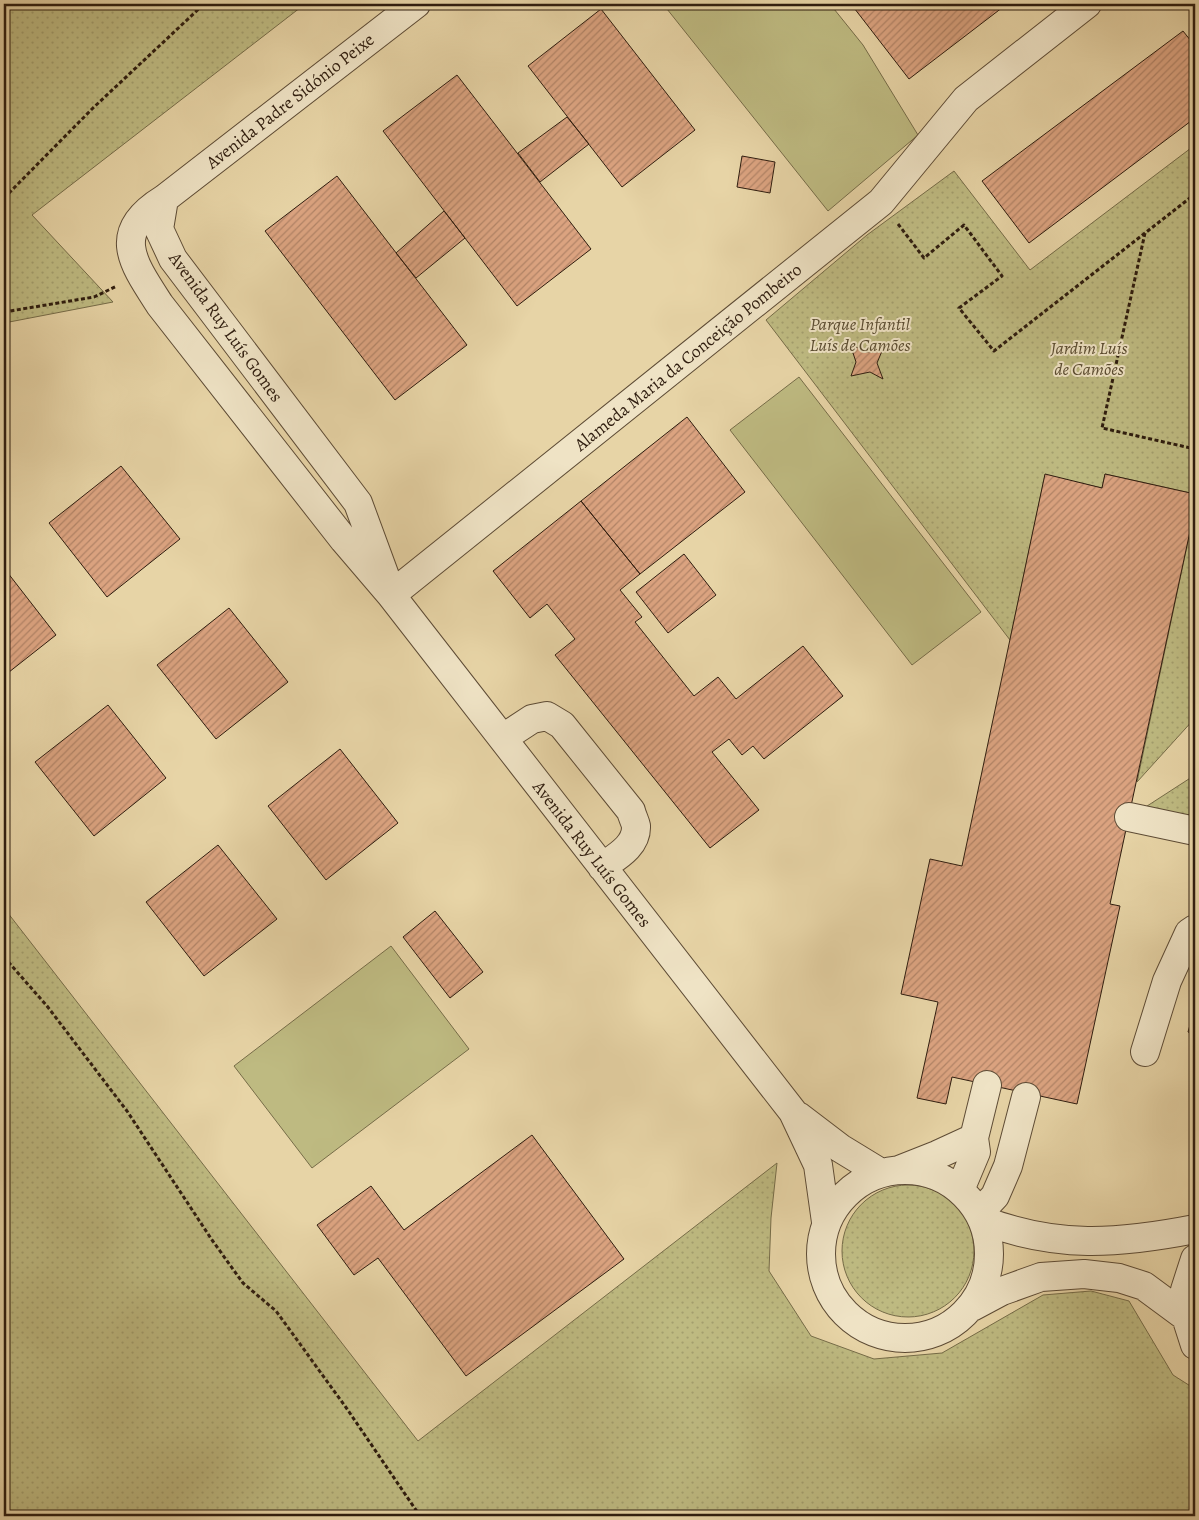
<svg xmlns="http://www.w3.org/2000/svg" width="1199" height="1520" viewBox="0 0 1199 1520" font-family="Alegreya,serif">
<defs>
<pattern id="grass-dots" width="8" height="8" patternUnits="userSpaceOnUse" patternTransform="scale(1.25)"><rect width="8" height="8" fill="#beba81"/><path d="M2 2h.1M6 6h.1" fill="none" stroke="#a49f6e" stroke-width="1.8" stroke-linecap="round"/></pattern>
<pattern id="building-hatch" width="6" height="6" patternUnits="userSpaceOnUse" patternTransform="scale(1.25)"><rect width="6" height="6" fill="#dba380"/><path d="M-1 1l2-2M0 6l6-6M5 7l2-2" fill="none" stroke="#b28467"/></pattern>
</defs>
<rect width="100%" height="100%" fill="#e7d4a6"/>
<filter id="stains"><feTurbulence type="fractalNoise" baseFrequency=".004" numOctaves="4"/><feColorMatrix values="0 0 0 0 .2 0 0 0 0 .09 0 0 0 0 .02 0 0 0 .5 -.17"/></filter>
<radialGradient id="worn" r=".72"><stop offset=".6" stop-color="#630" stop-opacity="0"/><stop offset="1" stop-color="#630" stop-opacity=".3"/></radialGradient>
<path fill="url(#grass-dots)" stroke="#766c48" d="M4,4H305L32,215L113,302L4,323Z
M1195,145V494L1105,474L1102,488L1045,475L1010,640L766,320L867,235L954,171L1030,270Z
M1195,508V718L1137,782Z
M1195,775V816L1144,808Z
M4,908L418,1441L777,1163L771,1218L769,1271L811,1336L874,1359L942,1353L1043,1295L1091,1291L1129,1301L1173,1375L1195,1389V1516H4Z
M842 1251a66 66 0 1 1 132 0a66 66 0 1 1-132 0Z"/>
<path fill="#beba81" stroke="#766c48" d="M663,4H830L863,45L918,135L828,211Z
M799,377L981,612L912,665L730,430Z
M391,946L469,1049L312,1168L234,1066Z"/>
<path fill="url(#building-hatch)" stroke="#2f1d0f" d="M851,4H1007L909,79Z
M601,9L695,130L622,187L528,66Z
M1183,31L1195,46V118L1029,243L982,181Z
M457,75L591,249L517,306L383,131Z
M567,117L589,144L540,182L518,153Z
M742,156L775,162L770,193L737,187Z
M337,176L467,345L395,400L265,231Z
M444,211L465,238L416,278L396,253Z
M850,344L866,352L882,351L877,363L883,379L870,372L851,376L856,362Z
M687,417L745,492L640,574L581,501Z
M121,466L180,539L107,597L49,523Z
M1045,474L1102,488L1105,474L1195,494V508L1110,904L1120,906L1077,1104L952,1077L946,1104L917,1098L938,1002L901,994L930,859L962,866Z
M581,501L640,574L620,590L642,617L635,622L694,696L718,677L736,699L803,646L843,696L764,759L753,746L742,755L729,739L712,752L759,810L710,848L555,655L575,639L547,604L530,618L493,571Z
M684,554L716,595L668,633L636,592Z
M4,568L56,635L4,676Z
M229,608L288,682L216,739L157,665Z
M108,705L166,778L94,836L35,762Z
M340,749L398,823L326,880L268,806Z
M218,845L277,919L204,976L146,902Z
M435,911L483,972L450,998L403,937Z
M1195,1007V1035L1188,1032Z
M532,1135L624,1259L466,1376L378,1258L354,1275L317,1225L371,1186L404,1230Z"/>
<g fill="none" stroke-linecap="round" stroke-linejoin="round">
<defs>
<path id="minor" d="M416,4L164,199C110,232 132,262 160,305L344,540L391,595L793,1112L818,1165L826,1222
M164,199L159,229L173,259L358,503L386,579
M391,595L881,202L966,99L1087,4
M503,738L532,719L547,716L562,725L631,811C632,816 635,821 636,826C637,846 616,857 602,867
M1129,817L1195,831
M1145,1052L1167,981L1189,933L1195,929
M798,1116L840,1148L881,1173
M821 1254a84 84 0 1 1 168 0a84 84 0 1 1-168 0Z
M899,1170L937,1155L974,1138
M960,1190L976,1152L974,1138L987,1085
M980,1212L995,1196L1008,1166L1026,1097
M982,1220C1057,1249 1118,1244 1195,1229
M1195,1259L1185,1290L1186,1317L1195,1345
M972,1307L1002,1291L1041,1277L1084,1274L1119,1278L1144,1286L1186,1317"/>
</defs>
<use href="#minor" stroke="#5d4b35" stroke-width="30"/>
<path stroke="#2f1d0f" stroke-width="3" stroke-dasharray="4 2.5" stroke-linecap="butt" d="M4,212L8,194L93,108L204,4
M898,224L924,258L964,225L1002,276L959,308L994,351L1195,194
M1145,233L1102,428L1195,449
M4,312L94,297L117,286
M4,957L47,1006L127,1111L212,1240L243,1283L276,1311L345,1406L420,1516"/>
<use href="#minor" stroke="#efe3c5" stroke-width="28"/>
</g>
<g text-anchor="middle" stroke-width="4" stroke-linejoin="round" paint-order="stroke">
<g font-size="18" fill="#2f1d0f" stroke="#efe3c5">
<text transform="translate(290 101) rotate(-38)" y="6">Avenida Padre Sidónio Peixe</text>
<text transform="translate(226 327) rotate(54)" y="6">Avenida Ruy Luís Gomes</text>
<text transform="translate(688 357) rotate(-39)" y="6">Alameda Maria da Conceição Pombeiro</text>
<text transform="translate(592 854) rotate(52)" y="6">Avenida Ruy Luís Gomes</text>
</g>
<g font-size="18" font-style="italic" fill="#5a4c31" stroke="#efe3c5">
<text x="860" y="330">Parque Infantil<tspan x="860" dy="21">Luís de Camões</tspan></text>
<text x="1089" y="354">Jardim Luís<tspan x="1089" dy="21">de Camões</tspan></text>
</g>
</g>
<rect width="1199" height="1520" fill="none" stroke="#e7d4a6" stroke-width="20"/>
<rect x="5" y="5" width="1189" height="1510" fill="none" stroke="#2f1d0f" stroke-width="2.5"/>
<rect x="10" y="10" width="1179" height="1500" fill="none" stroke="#2f1d0f"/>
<rect width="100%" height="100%" filter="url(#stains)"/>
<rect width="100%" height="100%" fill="url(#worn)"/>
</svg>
